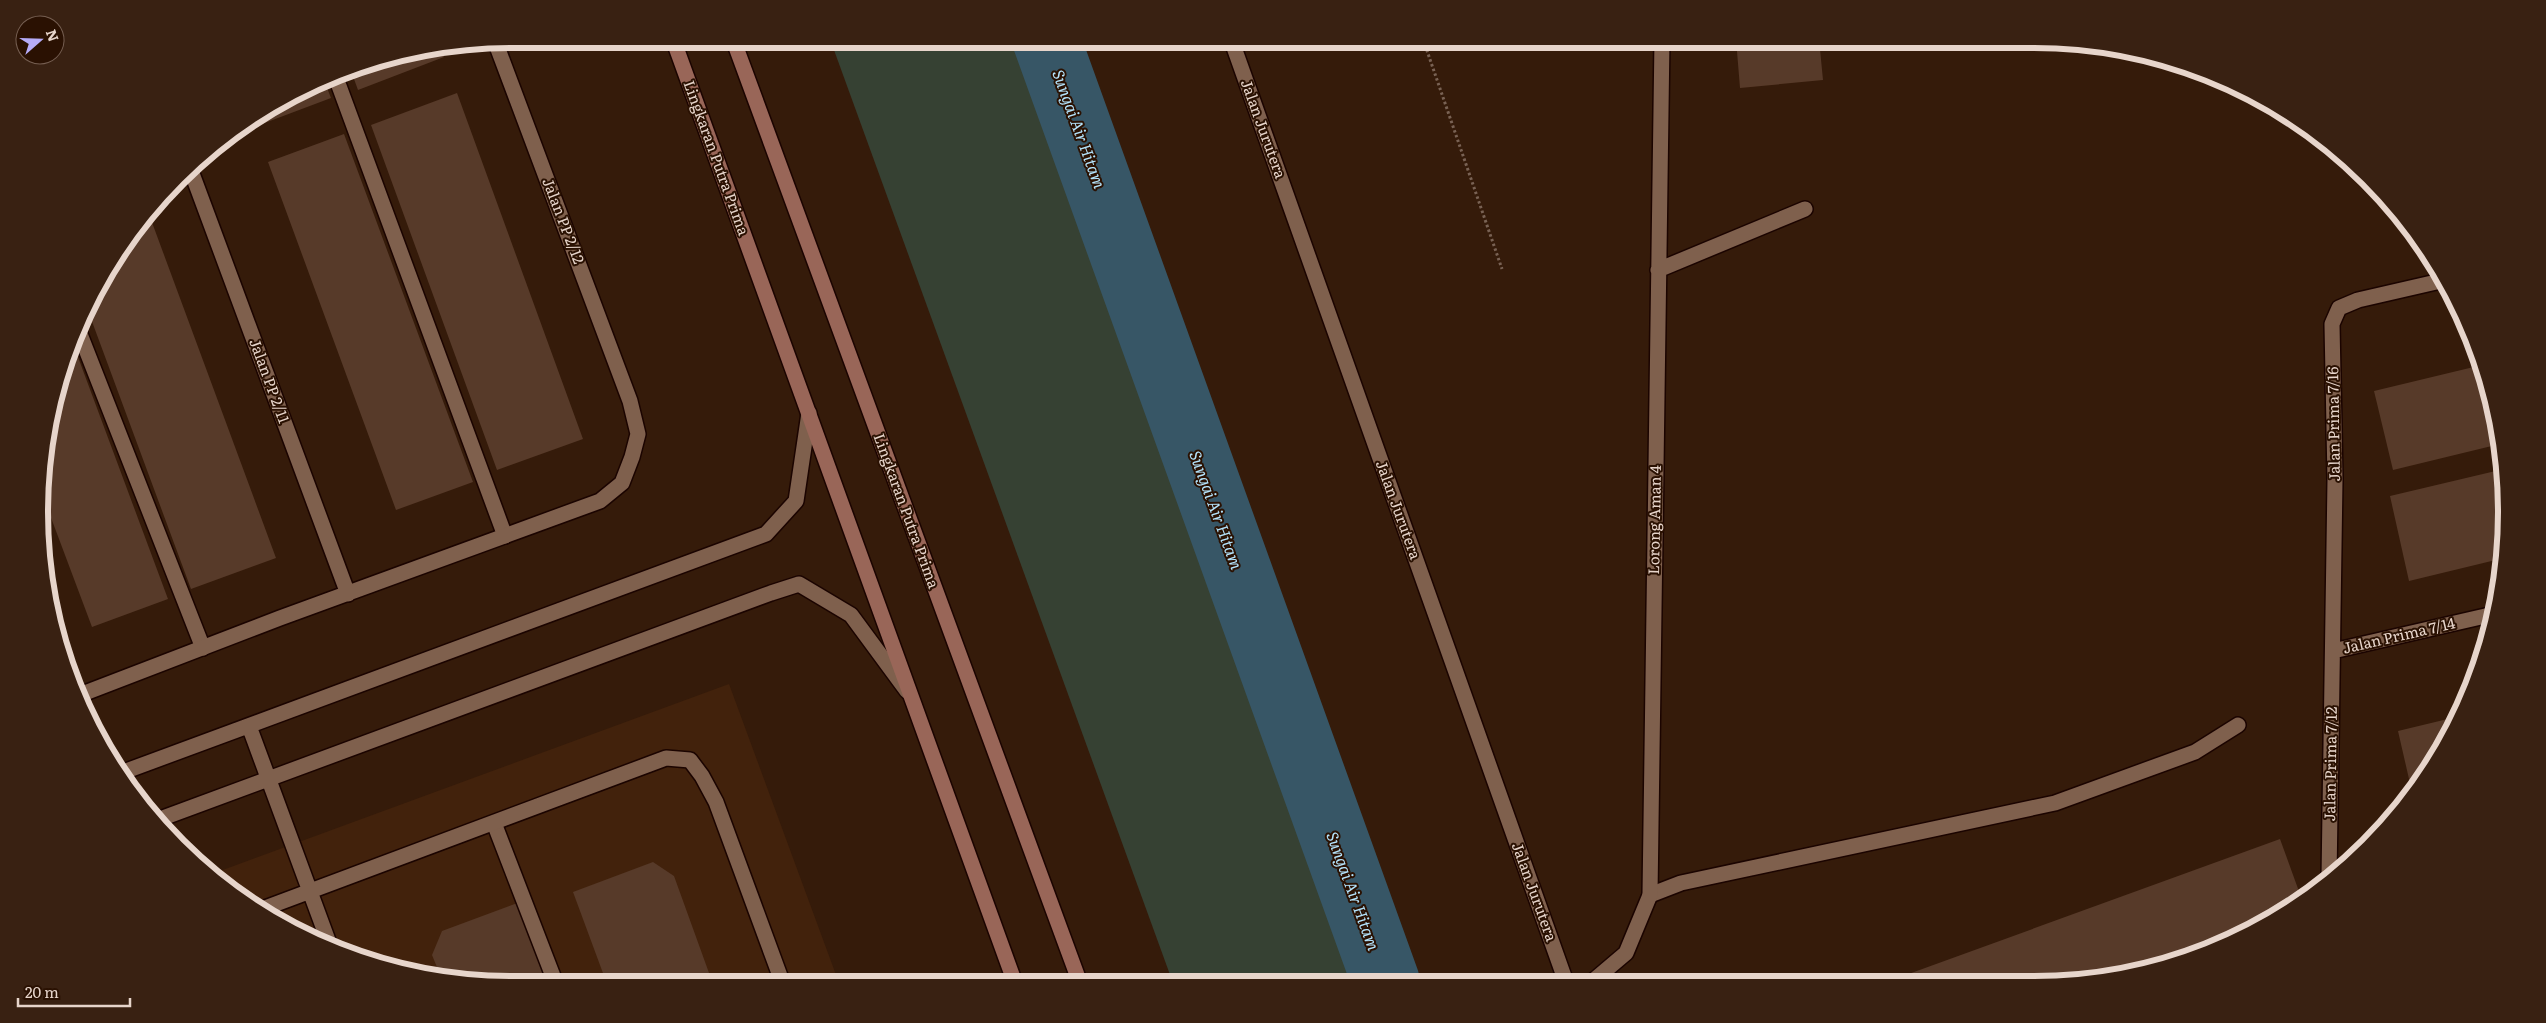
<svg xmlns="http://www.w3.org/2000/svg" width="2546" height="1023" viewBox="0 0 2546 1023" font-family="Literata,serif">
<rect width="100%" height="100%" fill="#351b0a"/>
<path fill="#42220c" d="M729,684L839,983L512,984L360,959L223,886L212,874Z"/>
<path fill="#364133" d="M830,39H1070L1414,982L1173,983Z"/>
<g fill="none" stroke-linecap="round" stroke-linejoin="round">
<path stroke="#375666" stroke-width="68" d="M1046,39L1386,982"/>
</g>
<path fill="#573a29" d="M1736,39H1819L1823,80L1740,88Z
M441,50L444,57L358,90L350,68L359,64Z
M324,80L331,98L251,128L248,121L275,102Z
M457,93L583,439L497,470L371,125Z
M344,134L473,482L396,510L268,162Z
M150,217L276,558L191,589L87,308L102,275Z
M72,341L168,599L92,627L44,499L43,450L64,360Z
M2482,365L2491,389L2500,444L2393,470L2374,391Z
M2504,469L2506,480L2504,558L2409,581L2390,496Z
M2456,717L2428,774L2412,792L2398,731Z
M2280,839L2301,897L2243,936L2096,980L1904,981L1903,976Z
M653,862L674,876L713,984H607L573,892Z
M520,902L550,984H511L439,972L432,955L442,931Z"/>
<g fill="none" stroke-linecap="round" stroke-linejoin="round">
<defs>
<path id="lane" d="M335,75L505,536
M78,329L203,648
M494,823L556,984
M1650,895L1681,883L2055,803L2195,752L2238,725"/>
<path id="street" d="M1231,39L1566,982
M190,168L348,594
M1658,270L1805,209
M2333,651L2494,614
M77,696L280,618L600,501L622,483L632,457L638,434L630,401L495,41
M249,726L329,943
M118,774L766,534L796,501L809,413
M160,819L771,593L799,584L851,615L907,691
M2329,878L2335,480L2332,324L2339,308L2358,300L2445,280
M265,908L666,758L690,760L702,776L716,802L783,984
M1593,981L1626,953L1650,895L1662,39"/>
<path id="secondary" d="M673,39L1015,983
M733,39L1080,983"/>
</defs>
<use href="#lane" stroke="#1b0400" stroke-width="18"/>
<use href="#street" stroke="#1b0400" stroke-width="18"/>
<use href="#secondary" stroke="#1b0400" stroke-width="18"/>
<path stroke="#796254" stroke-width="3" stroke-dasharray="2.5 2.5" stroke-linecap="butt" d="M1418,39L1424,42L1502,269"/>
<use href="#lane" stroke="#7f604d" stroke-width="15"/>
<use href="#street" stroke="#7f604d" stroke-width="15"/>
<use href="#secondary" stroke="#996658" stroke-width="15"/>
</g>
<g text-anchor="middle" stroke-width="4" stroke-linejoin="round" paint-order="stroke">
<g font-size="15" fill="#e7d5cb" stroke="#2a1102">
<text transform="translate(1263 129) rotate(70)" y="5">Jalan Jurutera</text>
<text transform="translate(716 158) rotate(70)" y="5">Lingkaran Putra Prima</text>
<text transform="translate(563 221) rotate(69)" y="5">Jalan PP 2/12</text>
<text transform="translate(269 381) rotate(70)" y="5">Jalan PP 2/11</text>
<text transform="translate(2334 424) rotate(-91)" y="5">Jalan Prima 7/16</text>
<text transform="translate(1398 510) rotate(70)" y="5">Jalan Jurutera</text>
<text transform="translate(906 511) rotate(70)" y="5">Lingkaran Putra Prima</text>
<text transform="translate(1655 520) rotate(-89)" y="5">Lorong Aman 4</text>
<text transform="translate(2399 636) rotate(-13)" y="5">Jalan Prima 7/14</text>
<text transform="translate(2331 764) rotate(-89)" y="5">Jalan Prima 7/12</text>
<text transform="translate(1534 892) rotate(70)" y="5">Jalan Jurutera</text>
</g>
<g font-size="16" font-style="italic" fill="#b5e5fe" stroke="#2a1102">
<text transform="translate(1079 129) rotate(70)" y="6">Sungai Air Hitam</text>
<text transform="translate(1216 510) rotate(70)" y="6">Sungai Air Hitam</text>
<text transform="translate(1353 891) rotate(70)" y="6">Sungai Air Hitam</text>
</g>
</g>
<path d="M0 0H2546V1023H0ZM512 48H2034A464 464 0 0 1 2498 512V512A464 464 0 0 1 2034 976H512A464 464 0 0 1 48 512V512A464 464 0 0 1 512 48Z" fill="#392112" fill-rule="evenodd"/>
<path fill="none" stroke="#e7d5cb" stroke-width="6" d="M512 48H2034A464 464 0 0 1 2498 512V512A464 464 0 0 1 2034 976H512A464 464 0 0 1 48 512V512A464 464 0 0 1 512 48Z"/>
<g transform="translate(40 40) rotate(70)"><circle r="24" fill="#2a1102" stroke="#765f52"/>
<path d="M0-4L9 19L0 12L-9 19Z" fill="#b6acf8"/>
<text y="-8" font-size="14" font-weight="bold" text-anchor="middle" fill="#e7d5cb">N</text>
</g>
<path d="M18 998v8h112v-8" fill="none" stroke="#e7d5cb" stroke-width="2.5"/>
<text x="25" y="998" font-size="15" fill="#e7d5cb" stroke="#2a1102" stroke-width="4" paint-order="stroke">20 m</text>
</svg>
